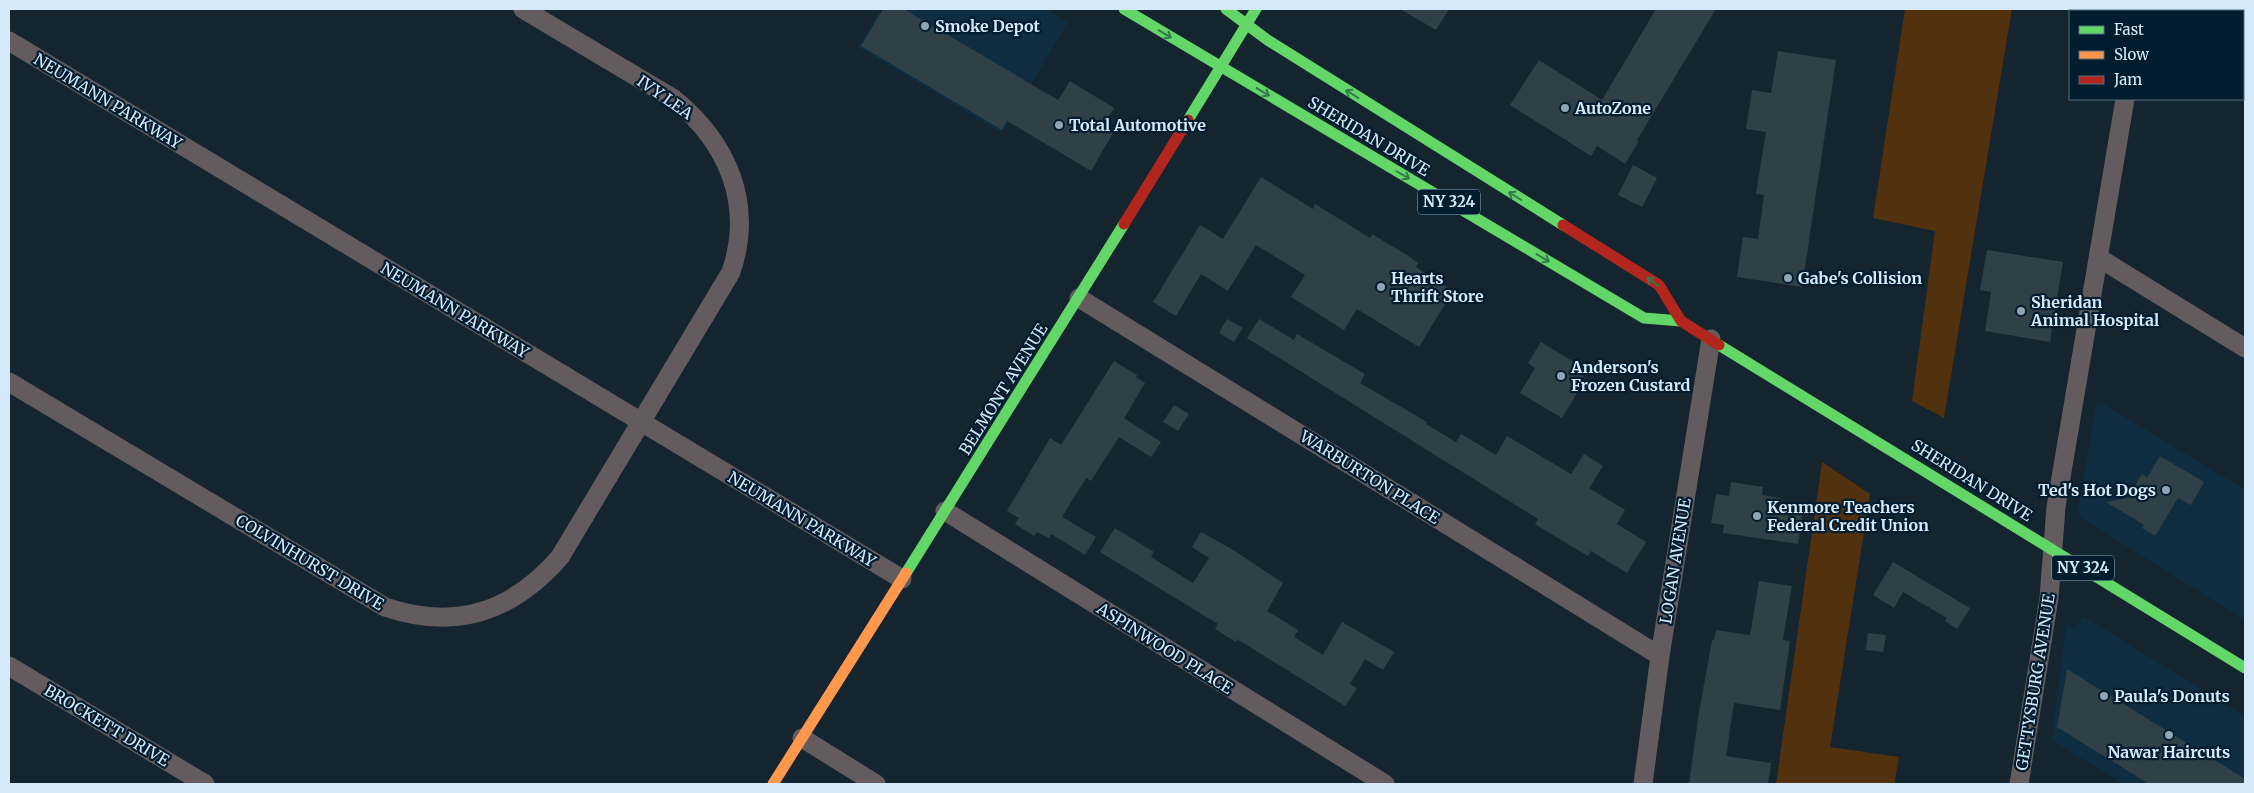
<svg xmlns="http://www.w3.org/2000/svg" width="2254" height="793" viewBox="0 0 2254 793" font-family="Merriweather,serif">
<rect width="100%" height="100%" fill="#15252f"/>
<path fill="#0e2d41" d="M881,9H1046L1068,22L1002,133L858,47Z
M2097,400L2245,490V620L2080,517L2078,512Z
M2083,616L2245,716V784H2123L2052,740L2066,624L2075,629Z"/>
<path fill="#52310f" d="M1905,9H2012L1944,418L1912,401L1935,231L1873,218Z
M1822,462L1870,494L1830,747L1899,757L1894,784H1776Z"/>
<path fill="#304047" d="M883,9H904L1058,100L1070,81L1114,108L1103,126L1113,133L1091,171L1007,121L1002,130L861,46Z
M1400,9H1449L1436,30Z
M1656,9H1716L1637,140L1639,141L1625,164L1597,146L1591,156L1510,105L1539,60L1602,100Z
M1778,51L1836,60L1802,287L1737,277L1743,237L1758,239L1764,195L1756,194L1766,132L1746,129L1752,90L1771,93Z
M1633,165L1657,178L1642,207L1618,195Z
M1261,177L1313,209L1315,204L1370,238L1372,234L1410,257L1418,263L1416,267L1453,291L1419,347L1357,309L1344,330L1291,297L1305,275L1256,245L1228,291L1201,274L1176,316L1153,302L1200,225L1223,239Z
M1987,250L2063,262L2050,342L1985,331L1991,292L1980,290Z
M1227,319L1243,328L1234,342L1219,333Z
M1259,319L1294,340L1297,334L1365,374L1360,383L1427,422L1426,424L1456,442L1461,434L1496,455L1507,436L1571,474L1584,454L1603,466L1589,488L1625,510L1617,524L1646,542L1627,573L1591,551L1588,556L1551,534L1535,524L1538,519L1247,338Z
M1541,342L1587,370L1574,392L1577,393L1562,418L1520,393L1535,368L1528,363Z
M1114,361L1137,375L1136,377L1145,383L1124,418L1161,442L1151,457L1119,437L1091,481L1086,478L1062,517L1096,537L1085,555L1051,534L1049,538L1037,532L1034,536L1015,524L1019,518L1007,511L1050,438L1061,445Z
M1174,405L1189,414L1178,431L1163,422Z
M2160,456L2204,482L2191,505L2178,498L2155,536L2142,528L2144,525L2106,502L2128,498L2142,474L2147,478Z
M1731,482L1763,487L1762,495L1780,498L1779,506L1803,510L1798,544L1723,533L1724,525L1711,523L1716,494L1729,496Z
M1115,528L1154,552L1151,557L1193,583L1209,558L1192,547L1201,532L1235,551L1283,583L1267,611L1298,630L1294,637L1323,655L1342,622L1394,652L1383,670L1365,659L1350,684L1357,688L1345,706L1237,639L1236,642L1215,629L1218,624L1100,552Z
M1893,562L1970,608L1957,629L1945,621L1947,618L1903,592L1894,608L1873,595Z
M1759,581L1792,586L1783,640L1790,641L1780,710L1734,703L1726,756L1771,763L1768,784H1689L1699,712L1712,640H1714L1716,630L1750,635Z
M1868,633L1886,635L1883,652L1866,650Z
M2067,669L2245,779V784H2149L2057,727Z"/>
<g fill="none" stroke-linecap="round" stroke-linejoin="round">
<path stroke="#645b5f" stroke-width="19" d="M2145,9L2149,11
M9,41L902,579
M2243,69L2245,70
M2099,258L2245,348
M1079,298L1660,656
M9,382L385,607C456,631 512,612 560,557L731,272C754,204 728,143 674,99L523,9
M945,511L1385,784
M9,666L205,784
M802,738L876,784
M1643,784L1660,656L1711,339
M2019,784L2049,598L2056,507L2125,99"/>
<path stroke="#63d668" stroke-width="11" d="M1124,9L1644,318L1681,321
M1226,9L1269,41L1563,225
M1188,120L1256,9
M1719,345L2245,668
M906,573L1124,224"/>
<path stroke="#ff974d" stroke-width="11" d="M773,784L906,573"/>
<path stroke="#b3261e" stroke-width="11" d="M1124,224L1188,120
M1563,225L1659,285L1681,321L1719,345"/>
</g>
<defs><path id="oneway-shaft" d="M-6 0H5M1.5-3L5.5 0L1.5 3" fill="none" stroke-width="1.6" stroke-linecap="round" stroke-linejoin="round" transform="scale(1.25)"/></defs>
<g stroke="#327a4c">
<use href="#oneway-shaft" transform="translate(1165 34) rotate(31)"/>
<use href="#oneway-shaft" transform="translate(1263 92) rotate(31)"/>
<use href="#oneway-shaft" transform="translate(1352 94) rotate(-148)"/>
<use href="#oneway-shaft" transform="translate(1403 175) rotate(30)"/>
<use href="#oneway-shaft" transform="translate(1515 196) rotate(-148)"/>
<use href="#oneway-shaft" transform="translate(1543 258) rotate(31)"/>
<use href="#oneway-shaft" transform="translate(1653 282) rotate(-145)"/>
</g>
<g fill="#91a4b3" stroke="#011d2f" stroke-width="2">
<circle cx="925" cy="26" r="5"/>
<circle cx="1565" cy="108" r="5"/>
<circle cx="1059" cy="125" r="5"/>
<circle cx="1788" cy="278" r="5"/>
<circle cx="1381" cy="287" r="5"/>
<circle cx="2021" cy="311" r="5"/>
<circle cx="1561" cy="376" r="5"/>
<circle cx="2166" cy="490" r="5"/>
<circle cx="1757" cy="516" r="5"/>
<circle cx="2104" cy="696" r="5"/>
<circle cx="2169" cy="735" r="5"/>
</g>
<g text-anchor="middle" stroke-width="4.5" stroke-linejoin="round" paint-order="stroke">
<g fill="#011d2f" stroke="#95acbd" stroke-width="1">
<rect x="1418" y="189.5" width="62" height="25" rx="4"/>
<rect x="2052" y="555.5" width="62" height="25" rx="4"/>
</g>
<g font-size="15" font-weight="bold" fill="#d4e9fa">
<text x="1449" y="207">NY 324</text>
<text x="2083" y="573">NY 324</text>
</g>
<g font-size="16" font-weight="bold" fill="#d4e9fa" stroke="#011d2f" text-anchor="start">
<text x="935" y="32">Smoke Depot</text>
<text x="1575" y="114">AutoZone</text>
<text x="1069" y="131">Total Automotive</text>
<text x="1391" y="284">Hearts<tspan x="1391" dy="18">Thrift Store</tspan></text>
<text x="1798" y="284">Gabe's Collision</text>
<text x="2031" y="308">Sheridan<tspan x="2031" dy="18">Animal Hospital</tspan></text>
<text x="1571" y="373">Anderson's<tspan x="1571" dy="18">Frozen Custard</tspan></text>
<text x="2156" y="496" text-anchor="end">Ted's Hot Dogs</text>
<text x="1767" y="513">Kenmore Teachers<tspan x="1767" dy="18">Federal Credit Union</tspan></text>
<text x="2114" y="702">Paula's Donuts</text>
<text x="2169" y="758" text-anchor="middle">Nawar Haircuts</text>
</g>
<g font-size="16" fill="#d4e9fa" stroke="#011d2f">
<text transform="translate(665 97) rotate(35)" y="6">IVY LEA</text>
<text transform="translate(108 101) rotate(31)" y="6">NEUMANN PARKWAY</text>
<text transform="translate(1369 136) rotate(31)" y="6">SHERIDAN DRIVE</text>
<text transform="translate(455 310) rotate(31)" y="6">NEUMANN PARKWAY</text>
<text transform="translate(1003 389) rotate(-58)" y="6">BELMONT AVENUE</text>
<text transform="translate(1370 477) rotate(32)" y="6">WARBURTON PLACE</text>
<text transform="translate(1972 480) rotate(32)" y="6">SHERIDAN DRIVE</text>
<text transform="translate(802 519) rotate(31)" y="6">NEUMANN PARKWAY</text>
<text transform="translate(1675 561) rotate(-81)" y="6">LOGAN AVENUE</text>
<text transform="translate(310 562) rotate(31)" y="6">COLVINHURST DRIVE</text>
<text transform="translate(1165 648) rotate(32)" y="6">ASPINWOOD PLACE</text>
<text transform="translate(2035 682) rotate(-81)" y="6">GETTYSBURG AVENUE</text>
<text transform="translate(107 725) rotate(31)" y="6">BROCKETT DRIVE</text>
</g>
</g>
<rect width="2254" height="793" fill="none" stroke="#d4e9fa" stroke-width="20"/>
<rect x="2069" y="10" width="175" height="90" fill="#011d2f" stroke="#556f80"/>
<rect x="2079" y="26" width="25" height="8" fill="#63d668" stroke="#556f80"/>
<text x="2114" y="35" font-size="15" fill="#d4e9fa">Fast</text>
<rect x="2079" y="51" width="25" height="8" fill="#ff974d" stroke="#556f80"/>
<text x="2114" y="60" font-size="15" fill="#d4e9fa">Slow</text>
<rect x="2079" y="76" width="25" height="8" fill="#b3261e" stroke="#556f80"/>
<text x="2114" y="85" font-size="15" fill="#d4e9fa">Jam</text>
</svg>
